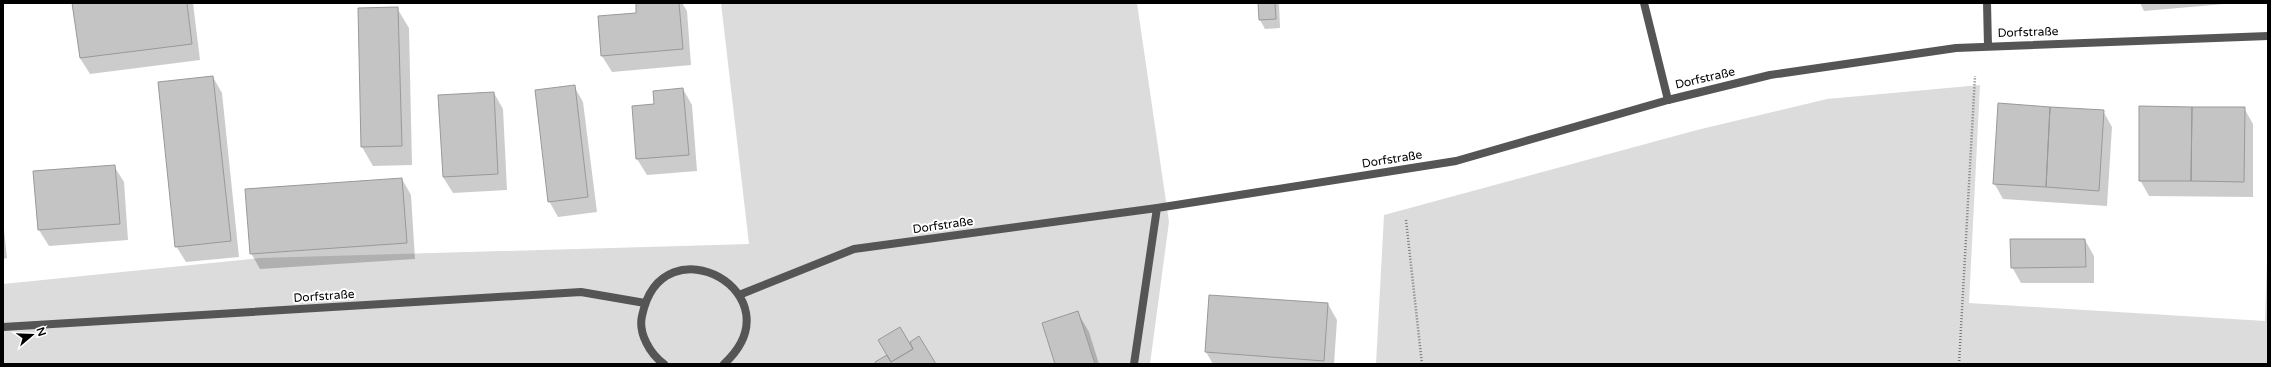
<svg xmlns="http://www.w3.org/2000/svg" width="2271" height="367" viewBox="0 0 2271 367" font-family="'Varela Round',sans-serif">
<rect width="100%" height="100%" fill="#fff"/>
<path fill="#dcdcdc" d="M721,3H1137L1169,222L1150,364H3V284L260,258L749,244Z
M1980,85L1969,303L2265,321L2268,228V364H1376L1384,215L1697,130L1827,99Z"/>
<path fill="#0003" d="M73,3H193L200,60L90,74L80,58Z
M637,3H682L687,11L691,65L612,72L602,56L637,14Z
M1259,3H1279L1280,28L1265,29L1260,20Z
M2140,3H2236L2144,11Z
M397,8L409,28L412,165L373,166L362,147Z
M213,77L222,93L239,257L186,262L176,246Z
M574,86L583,102L597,212L558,217L549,201Z
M683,89L692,105L697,171L647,175L637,159L633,107L655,105Z
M494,93L503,109L507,190L453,193L443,177Z
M2244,108L2253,124V197L2149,196L2140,180Z
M2103,111L2112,127L2107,206L2003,199L1994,183Z
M114,166L124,182L128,240L49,246L39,230Z
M402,179L411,195L415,259L260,269L251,253Z
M3,220L7,258L3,259Z
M2085,240L2094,256V283H2021L2012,267Z
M1328,304L1337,320L1334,364H1213L1206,352Z
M1078,313L1089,332L1099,364H1056Z"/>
<path fill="#c4c4c4" stroke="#999" d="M72,3H187L192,44L80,58Z
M636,3H679L683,49L601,56L598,16L636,13Z
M1258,3H1275L1276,19L1259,20Z
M398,7L402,146L361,147L358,8Z
M213,76L231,241L175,247L158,82Z
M575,85L588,197L548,202L535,90Z
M683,88L689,155L636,159L632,106L654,104L653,91Z
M494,92L498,174L443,177L438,95Z
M1998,103L2050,107L2046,187L1993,184Z
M2139,106L2192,107L2191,181H2139Z
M2050,107L2104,110L2099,191L2046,187Z
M2192,107H2245L2244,182L2191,181Z
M115,165L120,224L38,230L33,171Z
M402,178L407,243L250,254L245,189Z
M2010,239H2085L2086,267L2011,268Z
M1209,295L1328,303L1324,361L1205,352Z
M1078,311L1095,364H1055L1042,323Z
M900,327L913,349L891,362L878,340Z
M919,336L936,364H876L875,362L887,355L891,362L913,349L910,342Z"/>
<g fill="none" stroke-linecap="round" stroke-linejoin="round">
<path stroke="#777" stroke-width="2.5" stroke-dasharray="1 2" stroke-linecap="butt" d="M1406,220L1422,364
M1959,364L1975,76"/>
<path stroke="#555" stroke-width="8" d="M1644,3L1668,100"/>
<path stroke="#555" stroke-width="8" d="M1987,3L1988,46
M739,295L854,249L1157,208L1456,161L1668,100L1770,75L1956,48L2268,36
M3,327L581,292L645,303
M664,364C650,354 638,333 642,316C662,218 800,294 724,364
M1134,364L1157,208"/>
</g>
<g text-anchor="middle" stroke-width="4" stroke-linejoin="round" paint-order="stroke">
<g font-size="12" fill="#000" stroke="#fff">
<text transform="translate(2028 32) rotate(-2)" y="4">Dorfstraße</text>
<text transform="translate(1705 78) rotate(-13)" y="4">Dorfstraße</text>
<text transform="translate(1392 159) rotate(-9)" y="4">Dorfstraße</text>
<text transform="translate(943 225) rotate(-8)" y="4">Dorfstraße</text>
<text transform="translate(324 296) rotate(-4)" y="4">Dorfstraße</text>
</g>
</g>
<rect width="2271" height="367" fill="none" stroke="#000000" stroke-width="8"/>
<g transform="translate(32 335) rotate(71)" stroke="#ffffff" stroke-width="3" paint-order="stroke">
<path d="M0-3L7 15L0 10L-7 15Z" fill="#000000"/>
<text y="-6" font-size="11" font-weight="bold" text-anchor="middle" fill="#000000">N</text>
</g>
</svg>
